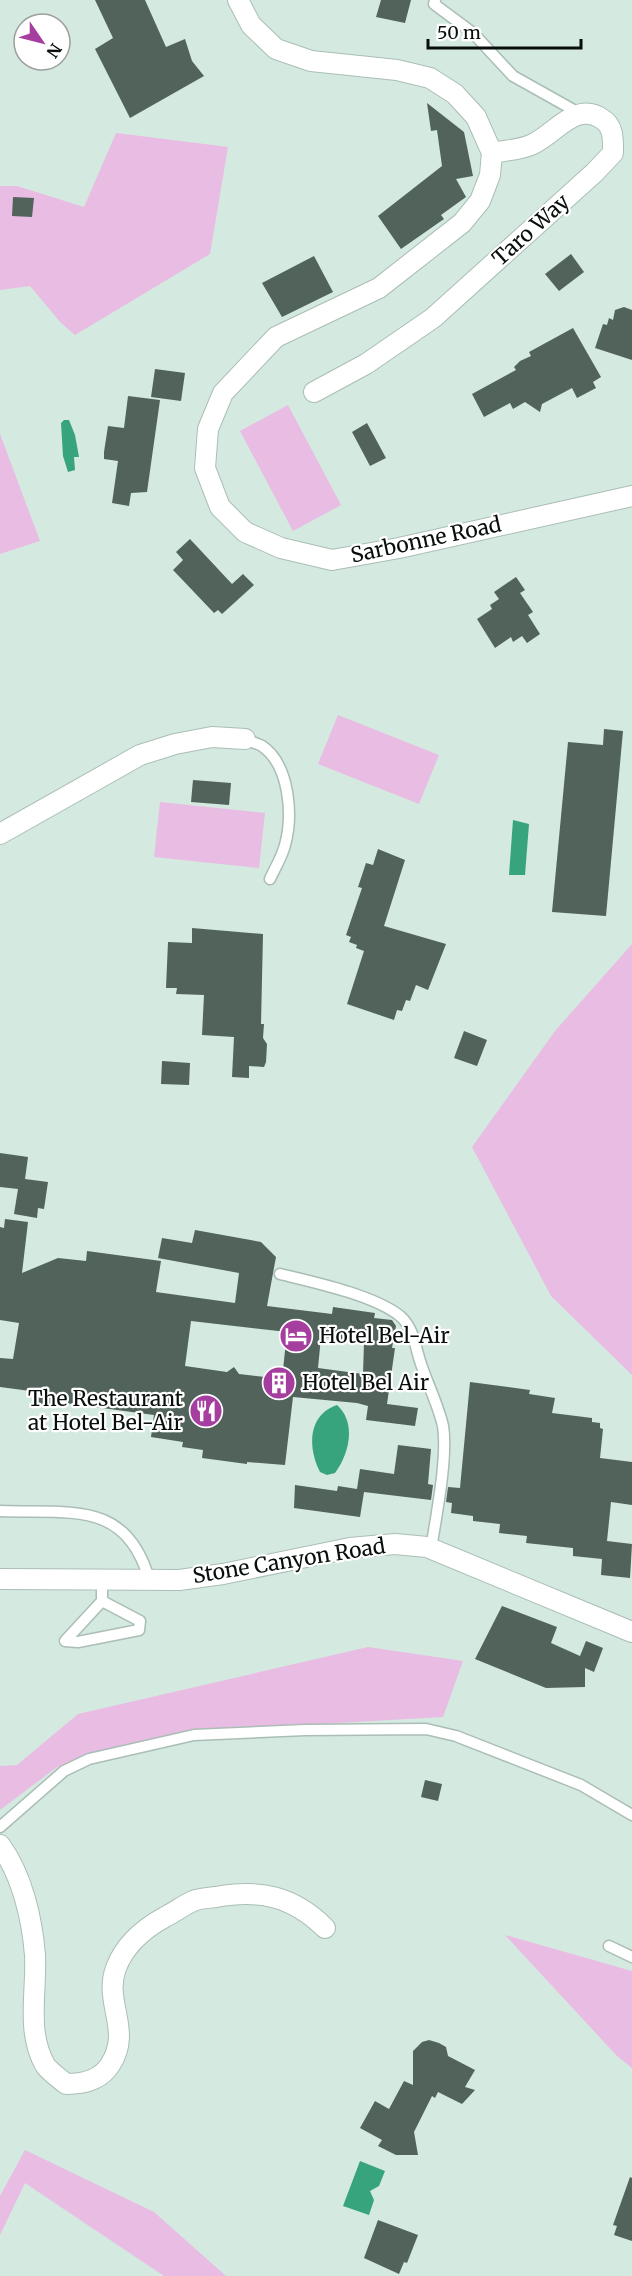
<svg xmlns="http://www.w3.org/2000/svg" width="632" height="2276" viewBox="0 0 632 2276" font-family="Merriweather,serif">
<rect width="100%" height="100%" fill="#d4e9df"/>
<path fill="#e9bce4" d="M116,133L228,147L210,254L75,335L61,323L30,286L0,290V186H17L84,207Z
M288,405L341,505L293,531L240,431Z
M0,434L40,541L0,554Z
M338,715L439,755L419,804L318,764Z
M160,802L265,813L259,868L154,857Z
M632,944V1375L551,1296L472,1147L555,1031Z
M368,1647L463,1661L443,1717L199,1731L57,1767L0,1810V1766L17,1765L78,1714Z
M505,1935L632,1971V2068L617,2056Z
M25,2150L154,2212L226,2276H164L25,2183L0,2235V2196Z"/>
<path fill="#38a47d" d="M64,420H69L75,435L79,457H74L75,470L68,472L63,456L61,423Z
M513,820L529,824L525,875H509Z
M337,1405C357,1423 349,1454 335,1473L327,1475L320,1472C308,1449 307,1415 337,1405Z
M360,2161L385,2171L379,2186L370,2191L374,2200L369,2215L343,2206Z"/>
<path fill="#51635b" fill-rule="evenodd" d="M95,0H145L166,47L185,39L192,61L204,76L130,118L95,49L113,38Z
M381,0H411L405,23L376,17Z
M427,103L464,132L473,176L456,179L466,197L441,215L444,219L401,249L378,216L442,166L437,130L431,131Z
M13,197L34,198L32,217L12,216Z
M571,254L584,272L559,291L545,274Z
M314,256L333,292L282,317L262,283Z
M624,307L632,310V360L595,348L603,324L607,325L609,318L613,320L615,310Z
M573,328L601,377L593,382L596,388L577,398L572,388L542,404L540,412L525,402L513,409L510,403L484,417L472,394L516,370L514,367L520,361L531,356L529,352Z
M155,369L185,373L181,401L151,397Z
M128,396L160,400L147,492L131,493L129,506L112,503L118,461L104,459V452L108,426L124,428Z
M367,423L386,458L370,466L352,432Z
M190,539L232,584L243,574L254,585L222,614L218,610L214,613L173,570L183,560L176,552Z
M516,577L525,590L520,593L533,612L528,615L540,634L527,643L522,636L513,642L511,637L495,648L477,619L492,609L490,605L499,599L494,592Z
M604,729L623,731L606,916L552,912L568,742L603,745Z
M193,780L231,783L229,805L191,802Z
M378,849L405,860L384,926L446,944L428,990L416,985L410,1001L406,1000L402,1011L397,1010L394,1020L347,1004L364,951L356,948L357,945L349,942L351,937L346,935L362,888L358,887L366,863L373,865Z
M192,928L263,934L261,1024H264L263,1038L267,1044L266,1062L264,1067L249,1066V1078L232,1077L234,1037L202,1035L204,995L176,994L177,988H166L168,942L192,943Z
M464,1031L487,1040L477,1066L454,1058Z
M162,1061L190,1063L189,1085L161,1084Z
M0,1153L28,1157L25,1179L48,1182L44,1209L38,1208L37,1218L14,1214L18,1189L0,1187Z
M5,1219L28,1222L22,1273L58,1258L86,1261L87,1251L161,1261L156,1292L235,1303L239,1273L158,1258L162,1238L192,1243L195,1230L261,1242L276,1257L267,1306L332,1314L333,1307L375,1313L374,1318L392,1320L396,1326L392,1348H395L387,1404L418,1408L415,1426L366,1420L368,1406L357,1403L293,1397L285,1465L247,1462V1464L202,1458L203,1450L182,1447L183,1442L151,1437L154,1415L58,1402V1406L37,1404L38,1392L0,1387V1358L13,1359L19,1323L0,1320V1227L4,1228ZM191,1321L287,1332L282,1379L239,1374L234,1367L227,1372L185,1366ZM321,1337L364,1343L363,1374L318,1368Z
M470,1382L530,1390L529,1394L555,1398L552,1413L592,1418V1422L600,1423V1428L603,1429L600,1458L632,1462V1505L611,1502L607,1541L632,1544L630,1578L601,1575L602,1559L573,1556V1548L526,1543L527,1536L499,1533L500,1524L473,1521V1516L451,1513L452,1503L446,1502L448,1487L460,1488Z
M398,1445L431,1449L428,1484L433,1485L431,1500L364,1492L360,1517L294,1508L295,1485L337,1491L338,1486L357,1489L360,1469L394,1474Z
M502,1606L557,1627L551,1643L580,1656L586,1641L603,1648L594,1672L585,1668V1687L546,1688L475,1659Z
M425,1780L442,1784L438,1801L421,1797Z
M429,2040L439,2043L446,2047L448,2056L475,2070L465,2087L475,2090L462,2104L438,2092L435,2098L432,2096L414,2132L418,2155H396L378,2146L382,2140L360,2128L375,2101L389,2109L404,2081L413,2085V2051L422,2042Z
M630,2177L632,2178V2241L614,2235L617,2226L613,2225Z
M378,2220L418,2235L407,2263L404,2262L399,2274L364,2258Z"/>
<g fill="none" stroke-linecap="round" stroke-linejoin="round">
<defs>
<path id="service" d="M435,0L434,4L473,33L513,76L579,113
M245,739C250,742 257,743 262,746C290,765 293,816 285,845C282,857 275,868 270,879
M280,1274C313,1282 374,1295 400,1316C414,1328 415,1346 420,1361C427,1383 438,1404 443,1426C448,1457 436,1517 431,1549
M0,1511C69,1514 126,1499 149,1579
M102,1601L140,1621L139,1630L78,1642L65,1641L102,1601V1579
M0,1827L64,1771L89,1759L194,1735L305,1730L426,1729L456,1736L581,1785L632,1815
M609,1946L632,1957"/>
<path id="minor" d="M238,0L251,25L276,49L311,61L397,70L430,78L455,94L476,117L492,153L490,175L480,201L462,223L379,288L276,337L223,393L208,429L205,468L220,507L245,532L281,548L332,560L399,548L632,496
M314,392L366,364L433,318L594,173L613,153C613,140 614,126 602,119C576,101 556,133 533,144C522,150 505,150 492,153
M0,834L140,755L175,744L212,737L245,739
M0,1579L179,1580L223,1574L350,1548L395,1544L427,1547L632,1632
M0,1845C22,1875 32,1918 35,1955C37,1991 26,2031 45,2065C50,2072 59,2078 66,2084C82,2084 100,2081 110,2065C133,2030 103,2003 116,1968C125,1944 143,1929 165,1917C175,1912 184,1905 193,1901C200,1898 209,1898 216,1897C259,1889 293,1896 325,1928"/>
</defs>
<use href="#service" stroke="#aabeb5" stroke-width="13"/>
<use href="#minor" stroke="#aabeb5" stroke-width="22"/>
<use href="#service" stroke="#fff" stroke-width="10"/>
<use href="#minor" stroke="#fff" stroke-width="20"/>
</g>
<defs>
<symbol id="hotel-disc" viewBox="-11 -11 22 22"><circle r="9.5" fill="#a63ea0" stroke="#fff"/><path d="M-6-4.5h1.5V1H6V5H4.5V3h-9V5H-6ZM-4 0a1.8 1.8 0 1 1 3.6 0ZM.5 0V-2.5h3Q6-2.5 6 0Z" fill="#fff"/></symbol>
<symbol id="building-disc" viewBox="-11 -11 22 22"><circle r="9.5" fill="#a63ea0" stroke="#fff"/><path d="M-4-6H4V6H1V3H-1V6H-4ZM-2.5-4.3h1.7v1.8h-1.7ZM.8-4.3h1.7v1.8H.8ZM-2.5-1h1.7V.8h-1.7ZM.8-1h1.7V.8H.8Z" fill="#fff"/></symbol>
<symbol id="restaurant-disc" viewBox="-11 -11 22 22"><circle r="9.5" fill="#a63ea0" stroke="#fff"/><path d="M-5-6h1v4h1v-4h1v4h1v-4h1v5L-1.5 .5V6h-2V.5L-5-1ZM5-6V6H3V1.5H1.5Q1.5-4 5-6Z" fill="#fff"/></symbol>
</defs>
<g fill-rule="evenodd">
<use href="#hotel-disc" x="277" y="1317" width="38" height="38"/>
<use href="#building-disc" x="260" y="1364" width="38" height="38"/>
<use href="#restaurant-disc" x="187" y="1392" width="38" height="38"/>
</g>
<g text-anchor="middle" stroke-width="4.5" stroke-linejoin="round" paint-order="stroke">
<g font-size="21" fill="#070e0b" stroke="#fff">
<text transform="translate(531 230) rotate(-42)" y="7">Taro Way</text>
<text transform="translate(426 540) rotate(-12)" y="7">Sarbonne Road</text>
<text transform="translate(289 1561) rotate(-9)" y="7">Stone Canyon Road</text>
</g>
<g font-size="21" fill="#070e0b" stroke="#fff" text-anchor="start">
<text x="319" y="1343">Hotel Bel-Air</text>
<text x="302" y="1390">Hotel Bel Air</text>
<text x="183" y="1406" text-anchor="end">The Restaurant<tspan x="183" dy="24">at Hotel Bel-Air</tspan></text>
</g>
</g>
<g transform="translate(42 42) rotate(125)"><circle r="28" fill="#ffffff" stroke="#9c9f9d" stroke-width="1.5"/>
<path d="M0-4.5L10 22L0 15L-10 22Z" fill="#a63ea0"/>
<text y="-9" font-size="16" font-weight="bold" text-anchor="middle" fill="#070e0b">N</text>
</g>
<path d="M428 39v9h153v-9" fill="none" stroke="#070e0b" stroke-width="3"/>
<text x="437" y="39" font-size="18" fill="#070e0b" stroke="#ffffff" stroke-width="4.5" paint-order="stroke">50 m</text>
</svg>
